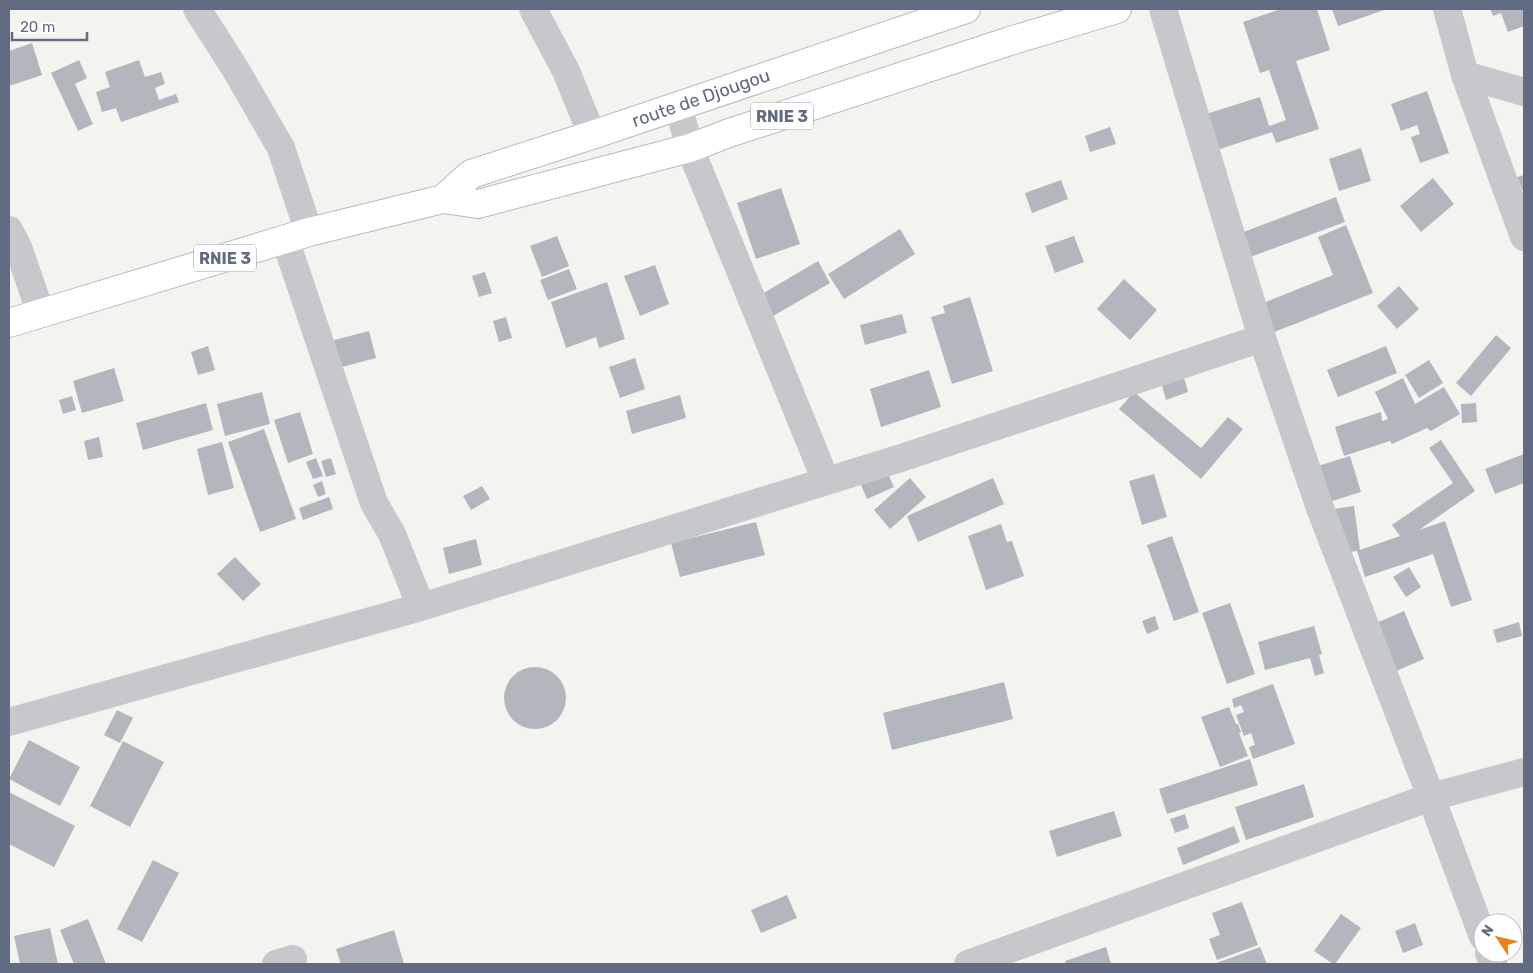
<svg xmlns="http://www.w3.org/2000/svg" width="1533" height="973" viewBox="0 0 1533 973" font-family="Rubik,sans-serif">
<rect width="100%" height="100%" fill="#f3f4ef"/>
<path fill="#b2b6bd" d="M1281,9H1317L1330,50L1296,61L1319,129L1276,143L1272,132L1217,150L1206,114L1260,97L1269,126L1286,120L1269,70L1260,73L1243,22Z
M1332,9H1387L1338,26Z
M1490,9H1524V26L1508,32L1501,13L1493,16Z
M32,43L42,75L9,86V51Z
M79,60L87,78L75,84L93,124L78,131L51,73Z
M139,60L145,77L161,72L165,84L155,88L159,100L176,94L179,102L121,122L116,108L102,112L96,92L110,87L105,72Z
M1427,91L1449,153L1420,163L1411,137L1420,134L1417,125L1401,131L1391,104Z
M1110,127L1116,144L1090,152L1085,136Z
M1361,148L1371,181L1339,191L1329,159Z
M1524,175V194L1517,177Z
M1433,178L1454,204L1421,232L1400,206Z
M1061,180L1068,199L1032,213L1025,193Z
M781,188L800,244L756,259L737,203Z
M1336,197L1345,222L1242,260L1233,236Z
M1346,225L1373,293L1267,335L1256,306L1333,275L1318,237Z
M900,229L915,254L844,299L828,274Z
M557,236L569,266L542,277L530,246Z
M1074,236L1084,262L1055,273L1045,246Z
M818,261L830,283L768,319L755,298Z
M655,265L669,304L640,316L624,276Z
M569,269L577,289L548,300L540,280Z
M485,272L492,293L479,297L472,276Z
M1124,279L1157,310L1130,340L1097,309Z
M607,282L625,339L599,348L596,337L566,348L551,302Z
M1399,286L1419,309L1397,329L1377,306Z
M970,297L993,371L952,384L931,317L945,313L943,306Z
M902,314L907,333L865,345L860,325Z
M506,317L512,338L499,342L493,321Z
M369,331L376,358L330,370L323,343Z
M1496,335L1511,348L1471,396L1456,383Z
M208,346L215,370L198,375L191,352Z
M1386,346L1397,373L1338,397L1327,370Z
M635,358L645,389L620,398L609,367Z
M1429,360L1443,383L1419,398L1405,375Z
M114,368L124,401L82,413L73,381Z
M929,370L941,407L881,427L870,389Z
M1184,378L1188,392L1166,400L1162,386Z
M1403,378L1415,404L1444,387L1460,414L1431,431L1427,428L1392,444L1390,441L1344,456L1335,427L1381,412L1382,421L1388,419L1375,392Z
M262,392L270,424L225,436L217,404Z
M1134,392L1201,448L1228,417L1243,429L1201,479L1119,409Z
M680,395L686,418L632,434L626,411Z
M72,396L76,410L63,414L59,400Z
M206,403L213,430L143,450L136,423Z
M1476,403L1477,422L1462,423L1461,404Z
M300,412L313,454L288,463L274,420Z
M264,429L296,519L260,532L228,442Z
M99,437L103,457L88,460L84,441Z
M1441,440L1475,491L1419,530L1445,521L1472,600L1451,607L1433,554L1365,577L1357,551L1340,553L1334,509L1354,506L1360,550L1400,536L1392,525L1453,483L1429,448Z
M222,442L234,488L208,495L197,449Z
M1524,454V483L1495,494L1485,469Z
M1350,456L1361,492L1329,502L1318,466Z
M316,458L323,476L313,479L306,462Z
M331,458L336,474L326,477L321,461Z
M888,474L894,487L867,499L861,485Z
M1154,474L1167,517L1142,525L1129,481Z
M910,478L926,497L890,529L874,510Z
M993,478L1004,504L918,542L907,516Z
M322,481L326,494L318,497L313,485Z
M482,486L490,499L471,510L463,496Z
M329,497L333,509L303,520L299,508Z
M756,522L765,555L680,577L671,543Z
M1001,524L1007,542L1012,541L1024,576L986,590L968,536Z
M1172,536L1199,612L1174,621L1147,545Z
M476,539L482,565L449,574L443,548Z
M235,557L261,584L243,601L217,574Z
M1409,567L1421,587L1406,597L1393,577Z
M1230,603L1255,674L1227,684L1202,613Z
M1404,611L1424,659L1387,675L1367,627Z
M1155,616L1159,629L1147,634L1142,621Z
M1519,622L1522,636L1497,643L1493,630Z
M1314,626L1322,654L1319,655L1324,673L1315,676L1310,658L1265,670L1258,642Z
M504 698a31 31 0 1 1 62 0a31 31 0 1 1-62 0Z
M1004,682L1013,719L892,750L883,713Z
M1273,684L1295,744L1253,759L1249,747L1255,745L1251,733L1244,736L1236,715L1244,712L1241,705L1234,708L1232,699Z
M1229,707L1236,724H1238L1241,732L1239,733L1248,756L1220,767L1201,717Z
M117,710L133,718L120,743L104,735Z
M29,740L80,767L60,806L9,779Z
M123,741L164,762L130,827L90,806Z
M1250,759L1258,785L1167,814L1159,789Z
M1304,784L1314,817L1246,840L1235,807Z
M9,792L75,826L54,867L9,844Z
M1114,811L1122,836L1057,857L1049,831Z
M1185,814L1189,828L1175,833L1170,819Z
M1234,826L1240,842L1183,865L1177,848Z
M153,860L179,873L142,942L117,929Z
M787,895L797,918L761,933L751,910Z
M1242,902L1258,945L1217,960L1209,939L1220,935L1212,913Z
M1341,914L1361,928L1335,964H1333L1314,951Z
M88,919L106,964H74L60,930Z
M1415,923L1423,945L1403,953L1395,931Z
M50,928L58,964H20L14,936Z
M394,930L404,964H341L336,949Z
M1106,947L1111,964H1066L1065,961Z
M1260,947L1267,964H1214Z"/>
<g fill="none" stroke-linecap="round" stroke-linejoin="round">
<defs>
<path id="highway" d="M443,199L471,174L592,135L966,9
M9,323L309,232L443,199L478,204L690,148L729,133L1010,41L1117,9"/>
</defs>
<use href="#highway" stroke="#b8b9bd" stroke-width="30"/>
<path stroke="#c6c8cc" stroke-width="28" d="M197,9L236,70L281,148L309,232
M533,9L566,71L592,135
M1163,9L1262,338L1320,508L1431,797L1483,937
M1447,9L1465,75L1524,237
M1465,75L1524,92
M678,106L690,148L826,481
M9,230L18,247L41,314
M285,239L374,503L392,534L421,607
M9,722L421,607L901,458L1262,338
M1489,953L1493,964
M276,964L293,959
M968,964L1431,797L1524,772"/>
<use href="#highway" stroke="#fff" stroke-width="28"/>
</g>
<g text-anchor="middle" stroke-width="5" stroke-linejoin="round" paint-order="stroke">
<g fill="#fff" stroke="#9097a8" stroke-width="1">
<rect x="751" y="102.5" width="62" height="27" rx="4"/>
<rect x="194" y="244.5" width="62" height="27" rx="4"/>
</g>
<g font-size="16" font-weight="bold" fill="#616b82">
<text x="782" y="122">RNIE 3</text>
<text x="225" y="264">RNIE 3</text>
</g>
<g font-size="18" fill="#616b82" stroke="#fff">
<text transform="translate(701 98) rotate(-19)" y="6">route de Djougou</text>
</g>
</g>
<rect width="1533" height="973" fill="none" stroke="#616b82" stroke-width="20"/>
<g transform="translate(1498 938) rotate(305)"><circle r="24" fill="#ffffff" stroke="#c0c4cd"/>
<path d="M0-4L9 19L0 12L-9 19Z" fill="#ea8219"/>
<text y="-8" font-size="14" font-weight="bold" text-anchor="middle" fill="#616b82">N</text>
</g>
<path d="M12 32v8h75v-8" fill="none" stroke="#616b82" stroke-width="2.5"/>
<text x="20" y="32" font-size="15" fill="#616b82" stroke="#ffffff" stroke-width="4" paint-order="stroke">20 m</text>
</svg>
